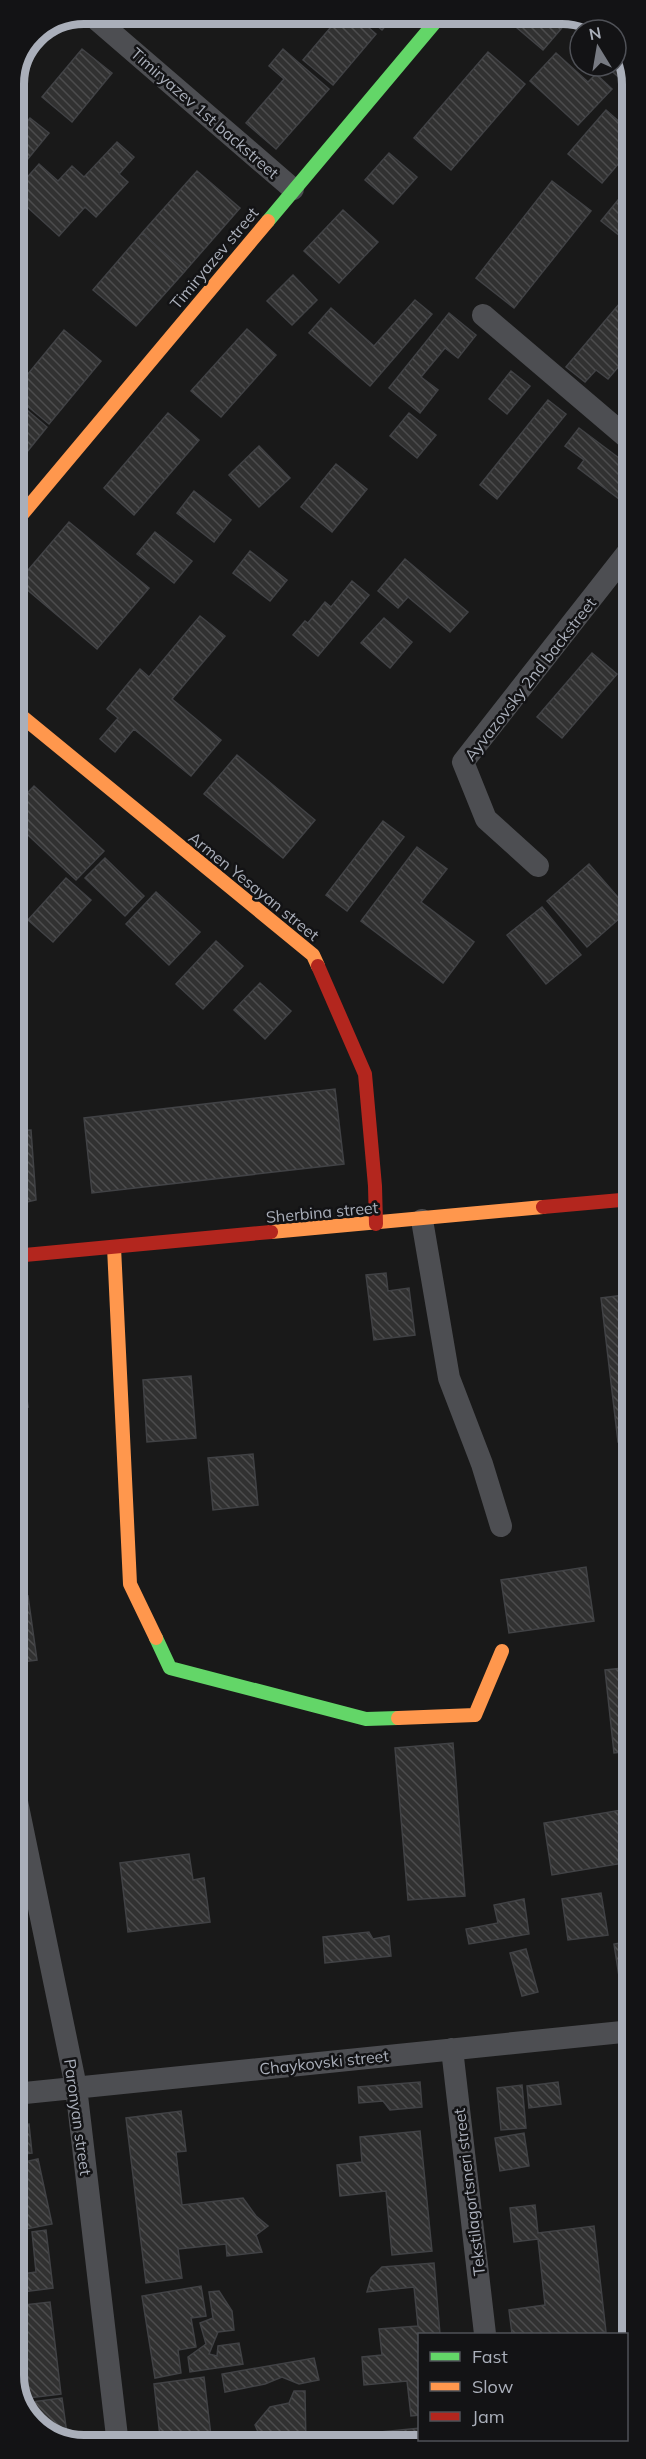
<svg xmlns="http://www.w3.org/2000/svg" width="646" height="2459" viewBox="0 0 646 2459" font-family="Mulish,sans-serif">
<defs>
<pattern id="building-back-hatch" width="6" height="6" patternUnits="userSpaceOnUse" patternTransform="scale(1.5)"><rect width="6" height="6" fill="#313131"/><path d="M-1 5l2 2M0 0l6 6M5-1l2 2" fill="none" stroke="#4c4c4d"/></pattern>
</defs>
<rect width="100%" height="100%" fill="#191919"/>
<path fill="url(#building-back-hatch)" stroke="#414245" stroke-width="1.5" d="M342,14H353L376,34L333,85L303,60Z
M363,14H396L382,30Z
M517,14H571L573,15L543,50L510,22Z
M587,21L606,30H580V44L572,37Z
M616,44L631,70V74L624,82L606,66H616Z
M82,49L112,73L72,122L42,97Z
M283,49L329,89L276,149L246,123L284,79L269,66Z
M488,52L525,84L451,170L414,138Z
M556,53L588,82L596,74L612,89L578,125L530,81Z
M606,110L631,132V149L602,183L568,154Z
M30,118L49,133L14,176V138Z
M117,142L134,157L119,174L128,182L96,217L85,207L59,236L14,195V192L39,164L58,181L72,166L84,177Z
M389,153L417,177L393,204L365,180Z
M197,171L240,208L185,271L142,233Z
M552,181L591,211L514,308L476,278Z
M631,184V243L630,244L601,221Z
M343,210L378,242L339,283L304,251Z
M142,233L185,271L136,326L93,290Z
M293,275L317,300L292,325L267,301Z
M631,290V352L608,379L596,370L585,382L566,367Z
M415,300L432,314L370,386L309,333L331,308L374,346Z
M449,313L476,335L458,358L445,348L421,377L438,390L420,413L389,388Z
M247,329L276,355L221,417L191,391Z
M64,330L101,361L49,424L14,395V391Z
M511,371L530,386L507,414L489,399Z
M14,399L47,427L14,468Z
M548,400L566,414L497,499L480,485Z
M168,413L199,440L134,515L104,488Z
M409,413L436,435L417,458L390,436Z
M579,428L631,467V508L578,468L584,460L565,446Z
M259,446L290,478L259,507L229,475Z
M336,464L367,489L332,532L301,507Z
M194,491L231,520L214,542L177,513Z
M69,522L149,588L97,649L18,582Z
M155,532L192,561L174,583L137,554Z
M250,551L287,580L270,601L233,573Z
M405,559L468,612L450,632L408,597L398,608L378,591Z
M352,581L369,595L318,656L293,635L305,621L308,623L325,602L331,607Z
M200,616L225,636L172,699L221,740L191,776L134,729L115,752L100,739L118,718L107,709L140,669L149,677Z
M384,618L412,642L390,668L361,643Z
M592,653L617,674L562,738L537,717Z
M237,755L315,820L283,858L204,794Z
M34,786L104,851L76,880L14,822V807Z
M383,821L404,837L347,911L326,895Z
M417,847L447,869L421,902L474,942L443,983L361,921Z
M105,858L144,896L125,916L85,878Z
M589,864L629,910L587,947L547,901Z
M66,878L91,900L53,942L28,920Z
M156,892L200,932L169,965L126,924Z
M542,907L581,955L546,984L507,935Z
M216,941L243,966L203,1009L176,984Z
M260,983L291,1011L265,1039L234,1010Z
M335,1089L344,1164L92,1193L84,1118Z
M31,1130L36,1200L14,1205V1131Z
M386,1273L388,1291L409,1288L415,1335L374,1340L366,1275Z
M632,1294V1440L618,1442L601,1298Z
M19,1334L28,1407L14,1409V1335Z
M191,1376L196,1438L147,1442L143,1380Z
M253,1454L258,1505L213,1510L208,1458Z
M632,1475V1546L624,1476Z
M586,1567L594,1621L509,1633L501,1580Z
M28,1596L37,1660L14,1663V1599Z
M632,1667V1751L614,1753L605,1670Z
M453,1743L465,1896L408,1900L395,1748Z
M621,1810L630,1862L552,1875L544,1823Z
M189,1854L193,1880L204,1878L210,1922L128,1932L120,1863Z
M601,1893L608,1935L568,1940L562,1899Z
M524,1899L529,1934L469,1944L466,1929L498,1923L494,1905Z
M369,1932L373,1939L389,1936L391,1956L325,1963L323,1937Z
M632,1941V1987L621,1989L614,1944Z
M526,1949L538,1992L522,1996L510,1953Z
M420,2082L422,2107L390,2110L383,2101L359,2103L358,2087Z
M558,2082L561,2104L529,2108L527,2086Z
M522,2085L526,2128L501,2130L497,2088Z
M181,2111L186,2151L176,2152L182,2205L243,2198L256,2216L268,2226L256,2235L262,2252L227,2256L226,2244L178,2249L182,2278L146,2283L126,2118Z
M29,2124L32,2153L15,2155V2126Z
M420,2131L432,2251L392,2255L386,2191L340,2196L337,2165L362,2162L360,2137Z
M524,2133L529,2166L500,2171L495,2138Z
M38,2159L52,2224L26,2229L25,2260L15,2262V2164Z
M535,2205L538,2233L594,2226L606,2332L586,2334H512L509,2310L545,2305L538,2239L514,2242L510,2208Z
M46,2230L53,2288L15,2293V2275L36,2272L32,2232Z
M434,2263L440,2334H420V2415L411,2416L407,2381L364,2385L362,2357L382,2355L379,2329L418,2326L414,2287L367,2292L371,2278L382,2267Z
M201,2286L206,2316L191,2318L196,2347L178,2350L181,2373L155,2378L142,2296Z
M219,2291L232,2311L234,2330L218,2332L209,2354L217,2356L218,2346L239,2343L243,2364L190,2372L188,2357L206,2344L200,2323L213,2318L209,2292Z
M50,2302L61,2394L20,2399L15,2389V2306Z
M314,2358L319,2380L299,2384L282,2377L265,2384L225,2392L222,2374Z
M632,2373V2376L626,2393V2374Z
M204,2377L212,2444L249,2440L250,2445H161L154,2384Z
M294,2391H305L306,2445H284L283,2443L270,2442L261,2439L255,2425L270,2407L289,2403Z
M62,2398L68,2441L38,2428L23,2403Z
M420,2428V2440H453V2444L362,2445L360,2434Z
M549,2440H584L576,2444H549Z"/>
<g fill="none" stroke-linecap="round" stroke-linejoin="round">
<path stroke="#4d4e52" stroke-width="22" d="M90,14L293,189
M483,315L631,441
M538,866L486,819L463,762L631,548
M422,1220L449,1378L482,1464L501,1526
M15,1792L76,2087L118,2445
M452,2049L485,2334
M15,2094L632,2031
M497,2440L498,2444"/>
<path stroke="#63d668" stroke-width="14" d="M268,221L442,14
M156,1638L170,1668L366,1719L398,1718"/>
<path stroke="#ff974d" stroke-width="14" d="M14,524L268,221
M14,710L313,955L318,966
M271,1232L543,1207
M114,1247L130,1584L156,1638
M398,1718L475,1715L502,1651"/>
<path stroke="#b3261e" stroke-width="14" d="M318,966L365,1074L375,1186L376,1224
M543,1207L632,1199
M14,1256L271,1232"/>
</g>
<g text-anchor="middle" stroke-width="5" stroke-linejoin="round" paint-order="stroke">
<g font-size="16" fill="#aaafba" stroke="#131315">
<text transform="translate(205 113) rotate(41)" y="6">Timiryazev 1st backstreet</text>
<text transform="translate(214 258) rotate(-50)" y="6">Timiryazev street</text>
<text transform="translate(530 679) rotate(-52)" y="6">Ayvazovsky 2nd backstreet</text>
<text transform="translate(254 886) rotate(39)" y="6">Armen Yesayan street</text>
<text transform="translate(322 1212) rotate(-5)" y="6">Sherbina street</text>
<text transform="translate(324 2062) rotate(-6)" y="6">Chaykovski street</text>
<text transform="translate(78 2117) rotate(82)" y="6">Paronyan street</text>
<text transform="translate(469 2192) rotate(-97)" y="6">Tekstilagortsneri street</text>
</g>
</g>
<path d="M0 0H646V2459H0ZM84 24H562A60 60 0 0 1 622 84V2375A60 60 0 0 1 562 2435H84A60 60 0 0 1 24 2375V84A60 60 0 0 1 84 24Z" fill="#131315" fill-rule="evenodd"/>
<path fill="none" stroke="#aaafba" stroke-width="8" d="M84 24H562A60 60 0 0 1 622 84V2375A60 60 0 0 1 562 2435H84A60 60 0 0 1 24 2375V84A60 60 0 0 1 84 24Z"/>
<rect x="418" y="2333" width="210" height="108" fill="#131315" stroke="#4f5157" stroke-width="1.5"/>
<rect x="430" y="2352" width="30" height="9" fill="#63d668" stroke="#4f5157" stroke-width="1.5"/>
<text x="472" y="2363" font-size="18" fill="#aaafba">Fast</text>
<rect x="430" y="2382" width="30" height="9" fill="#ff974d" stroke="#4f5157" stroke-width="1.5"/>
<text x="472" y="2393" font-size="18" fill="#aaafba">Slow</text>
<rect x="430" y="2412" width="30" height="9" fill="#b3261e" stroke="#4f5157" stroke-width="1.5"/>
<text x="472" y="2423" font-size="18" fill="#aaafba">Jam</text>
<g transform="translate(598 48) rotate(349)"><circle r="28" fill="#131315" stroke="#4f5157" stroke-width="1.5"/>
<path d="M0-4.5L10 22L0 15L-10 22Z" fill="#777a82"/>
<text y="-9" font-size="16" font-weight="bold" text-anchor="middle" fill="#aaafba">N</text>
</g>
</svg>
